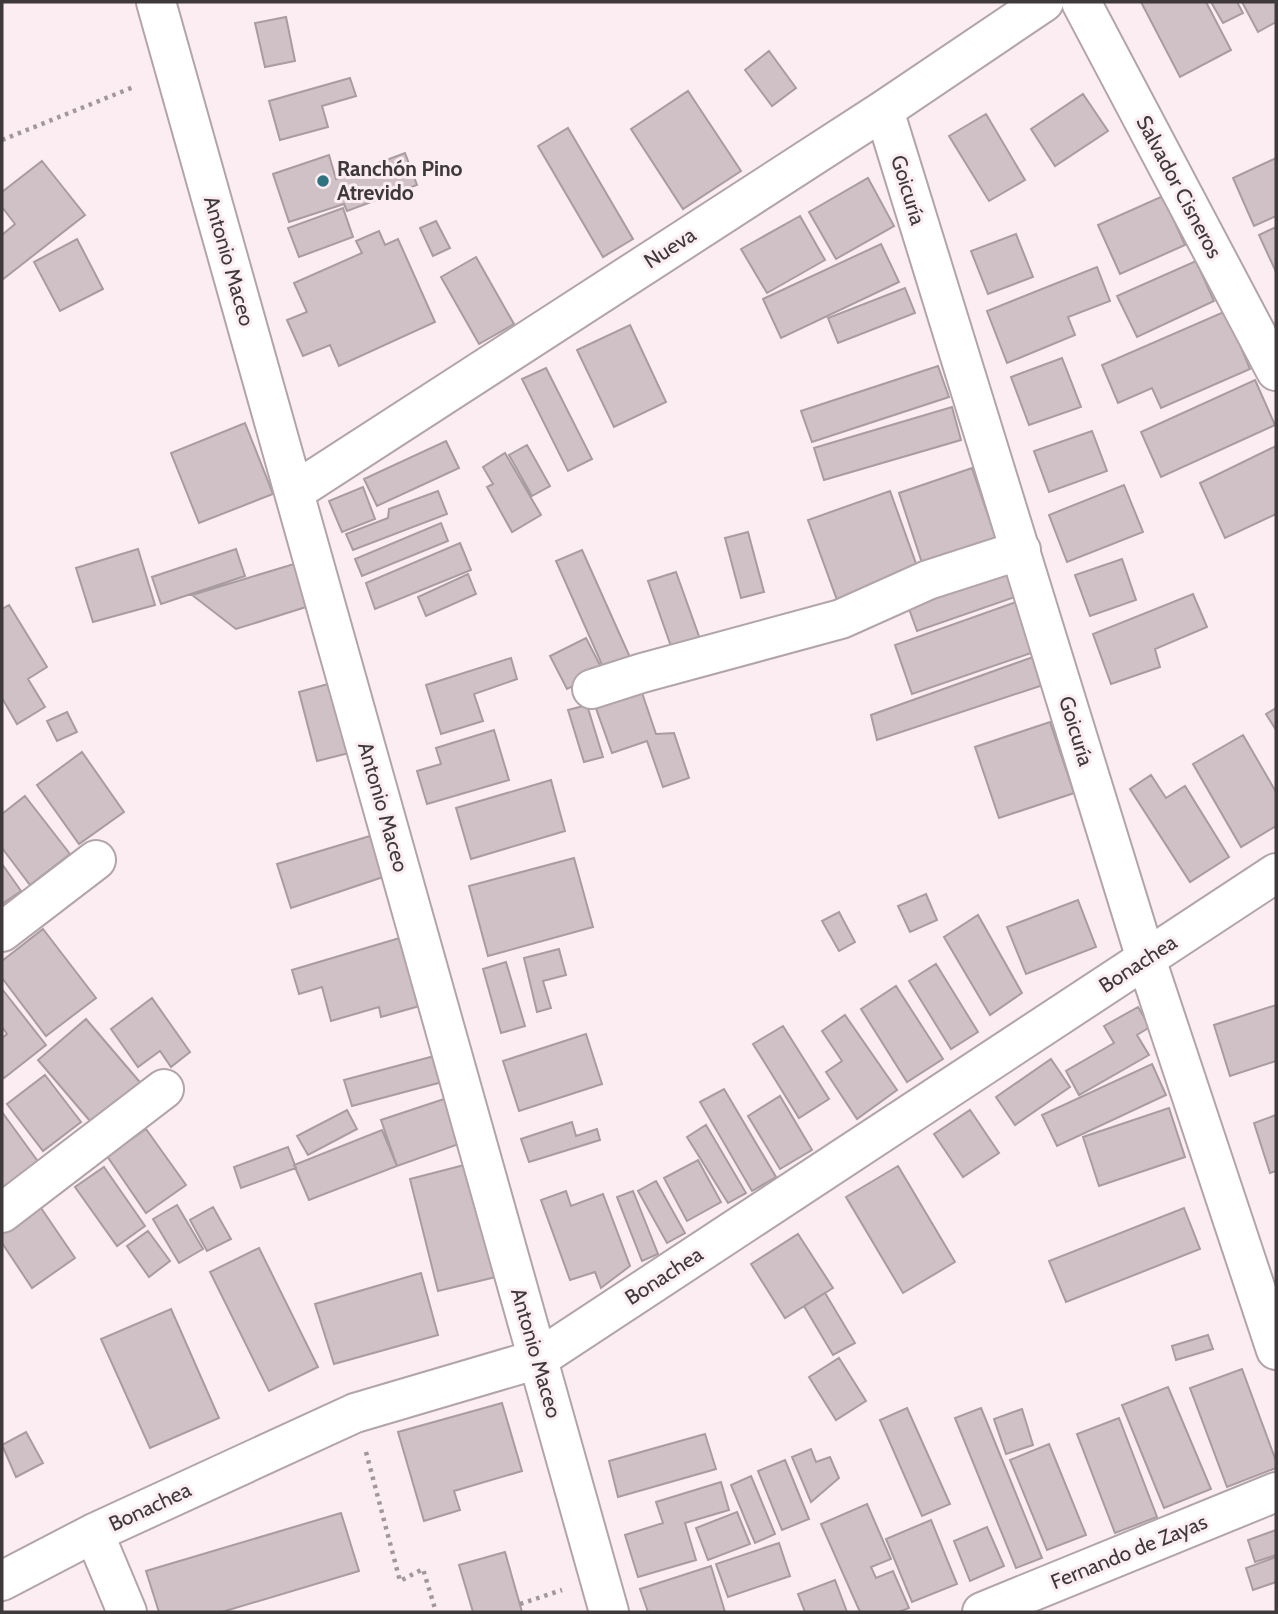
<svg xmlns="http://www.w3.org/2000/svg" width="1278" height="1614" viewBox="0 0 1278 1614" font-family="Cabin,sans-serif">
<rect width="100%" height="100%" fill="#fbedf2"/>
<path fill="#cfc1c6" stroke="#a99ca1" stroke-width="2" d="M1141,2H1206L1231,50L1180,77Z
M1211,2H1237L1243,13L1223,23Z
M1242,2H1276V22L1258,32Z
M286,17L295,61L265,67L255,23Z
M769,51L796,88L772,106L745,70Z
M350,78L356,96L322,106L328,127L280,140L269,101Z
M688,91L741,171L683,209L631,129Z
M1083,94L1108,131L1055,166L1031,129Z
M986,114L1025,180L989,201L949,136Z
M568,128L633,239L603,257L538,146Z
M405,153L417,185L347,211L344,204L289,222L273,174L329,155L336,179Z
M1276,158V216L1254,226L1233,178Z
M42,161L85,215L2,280V235L15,224L2,207V192Z
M868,178L894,226L836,259L809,212Z
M1163,196L1185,245L1120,274L1098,225Z
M343,208L353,237L299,257L288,228Z
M800,216L825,260L767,293L741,249Z
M436,221L450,248L433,256L420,228Z
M1276,227V272L1259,235Z
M379,231L385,245L398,239L435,322L339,366L330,345L303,356L287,320L307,312L294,283L362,253L356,241Z
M1016,234L1033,277L988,294L971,251Z
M77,239L103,289L60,311L34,262Z
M881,244L899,282L781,338L763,299Z
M476,257L514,324L479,344L441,277Z
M1196,261L1214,301L1137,337L1117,296Z
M1097,267L1110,301L1068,317L1075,335L1007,363L987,311Z
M905,288L915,313L838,343L828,318Z
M1226,311L1250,369L1161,408L1152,388L1118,403L1102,365Z
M630,325L666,402L614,427L577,350Z
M1062,358L1081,407L1029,425L1011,377Z
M938,366L949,397L812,442L801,411Z
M546,368L592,459L568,471L522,379Z
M1255,380L1275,425L1161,477L1141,432Z
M952,407L961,440L824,480L814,448Z
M245,423L273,494L199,523L171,453Z
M1092,431L1107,471L1049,492L1034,451Z
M446,441L459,468L377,506L364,479Z
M527,445L550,486L532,496L509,455Z
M1276,446V514L1225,538L1200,483Z
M505,453L541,515L512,532L487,487L493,484L483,467Z
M972,468L996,539L922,563L899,493Z
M1124,485L1143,532L1067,562L1049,515Z
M363,487L375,519L342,532L329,501Z
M438,491L447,514L353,550L346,534L388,518L389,509Z
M890,491L919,572L837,600L808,520Z
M441,523L448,541L362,576L355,559Z
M748,532L764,592L741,598L725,538Z
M460,543L471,570L375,609L366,583Z
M138,549L155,605L93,622L76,568Z
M236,549L245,576L161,604L152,577Z
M582,550L633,664L607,676L556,561Z
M1122,559L1136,600L1090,616L1075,575Z
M294,564L306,607L236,629L192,595Z
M676,572L701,642L673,652L648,581Z
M1006,572L1015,597L917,631L908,606Z
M468,574L476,594L426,616L418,597Z
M1193,594L1207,627L1155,649L1160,667L1111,684L1093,634Z
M1016,602L1034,652L912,694L895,645Z
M9,605L47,667L28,679L45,707L17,724L2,698V609Z
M586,638L603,671L567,689L550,656Z
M1033,657L1043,685L877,740L871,715Z
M511,658L517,679L474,694L483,721L441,734L426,685Z
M339,681L357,751L317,761L299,692Z
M639,684L656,734L674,733L689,778L663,787L647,741L612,753L593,700Z
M587,705L603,757L584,762L568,710Z
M1276,708V730L1266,714Z
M67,712L77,732L57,741L47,721Z
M1050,722L1074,793L999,818L975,747Z
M494,730L509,780L427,804L417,771L441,764L436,748Z
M1243,735L1276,792V826L1241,847L1193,764Z
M82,752L124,812L79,844L37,785Z
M1151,775L1166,798L1185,786L1229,857L1190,882L1130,789Z
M551,780L565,831L471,859L456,808Z
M25,796L70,854L30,885L2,848V814Z
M370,836L383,877L291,908L277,864Z
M574,858L593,927L488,956L469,886Z
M2,864L21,891L2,904Z
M926,894L937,920L910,932L898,906Z
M1078,900L1096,947L1026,974L1007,927Z
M839,912L855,942L839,951L822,921Z
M978,915L1022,993L990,1015L944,937Z
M43,929L96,998L46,1036L2,978V961Z
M403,937L423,1005L381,1017L379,1007L331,1021L322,987L299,994L292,970Z
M559,949L566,975L543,981L551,1008L537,1012L524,958Z
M506,962L525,1026L501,1033L483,969Z
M936,964L978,1032L951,1049L909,981Z
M896,986L943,1059L907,1082L861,1009Z
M2,989L46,1045L4,1078L2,1075V1038L7,1034L2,1027Z
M152,998L190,1052L171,1067L160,1051L138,1067L111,1029Z
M1276,1005V1061L1230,1076L1214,1025Z
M1138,1007L1150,1027L1137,1035L1149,1055L1079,1095L1066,1071L1114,1043L1104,1026Z
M845,1015L897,1090L857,1119L826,1072L842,1061L822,1031Z
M86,1019L144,1087L96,1128L38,1060Z
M783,1026L829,1099L799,1118L753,1044Z
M586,1034L602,1084L519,1111L503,1061Z
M438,1055L446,1081L352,1106L344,1080Z
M1051,1059L1070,1087L1015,1125L996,1097Z
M1152,1064L1166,1095L1057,1146L1042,1115Z
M45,1075L81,1122L43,1151L7,1104Z
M724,1089L776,1177L752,1191L700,1102Z
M780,1096L812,1150L780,1169L748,1116Z
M444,1099L459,1144L397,1166L381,1120Z
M1169,1108L1185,1157L1099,1186L1083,1137Z
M347,1110L357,1129L308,1155L297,1136Z
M970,1110L999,1153L963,1177L934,1134Z
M2,1112L42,1167L2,1196Z
M1276,1115V1171L1270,1173L1254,1123Z
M572,1122L576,1136L597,1129L600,1140L529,1162L521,1139Z
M706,1125L746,1193L728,1203L687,1137Z
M146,1129L186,1185L146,1213L107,1156Z
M382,1130L397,1166L309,1200L294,1165Z
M288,1147L296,1168L241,1188L234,1167Z
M698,1160L721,1202L687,1221L664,1178Z
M472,1163L500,1276L438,1291L410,1179Z
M898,1166L955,1262L903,1293L846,1197Z
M104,1167L145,1226L117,1246L75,1187Z
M656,1181L685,1233L667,1243L638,1191Z
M566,1191L571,1206L603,1194L630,1266L601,1288L595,1272L570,1280L541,1200Z
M633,1191L658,1254L642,1261L617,1197Z
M39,1205L75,1258L32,1288L2,1243V1230Z
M177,1205L203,1249L179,1263L153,1219Z
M213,1207L231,1239L207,1251L190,1220Z
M1184,1208L1200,1249L1066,1302L1049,1261Z
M148,1231L170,1261L149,1277L127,1246Z
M798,1234L833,1288L785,1318L751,1264Z
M259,1248L318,1367L269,1391L210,1272Z
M421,1273L438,1335L334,1364L315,1304Z
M825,1293L855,1343L833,1355L804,1306Z
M171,1309L219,1418L150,1448L101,1339Z
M1208,1335L1213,1349L1176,1360L1172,1346Z
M839,1358L866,1401L836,1420L809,1377Z
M1242,1369L1276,1461V1468L1227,1487L1190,1388Z
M1168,1387L1211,1489L1164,1508L1122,1405Z
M502,1403L522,1471L454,1491L460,1510L424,1521L398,1432Z
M907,1408L950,1504L922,1516L880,1420Z
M981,1408L1042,1558L1016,1568L955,1418Z
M1022,1409L1033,1445L1006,1454L994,1419Z
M1119,1418L1157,1517L1115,1533L1077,1434Z
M26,1432L43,1463L16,1477L2,1445Z
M705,1434L716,1469L618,1497L609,1461Z
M1049,1444L1086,1535L1047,1550L1010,1460Z
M811,1449L816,1462L830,1457L839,1478L811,1502L792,1457Z
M785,1460L809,1519L782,1530L758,1471Z
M751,1476L775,1534L755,1543L731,1485Z
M721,1482L729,1510L685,1523L696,1560L638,1577L625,1535L663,1523L656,1502Z
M867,1504L891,1559L871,1567L876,1578L893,1571L909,1608L899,1612H860L821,1524Z
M737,1512L750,1544L708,1560L696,1528Z
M341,1513L359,1571L222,1612H159L146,1571Z
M931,1520L957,1584L912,1602L886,1539Z
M987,1527L1004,1566L970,1581L954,1541Z
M1276,1530V1555L1255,1562L1248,1540Z
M779,1543L790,1576L728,1597L716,1564Z
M505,1552L522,1612H473L459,1565Z
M1276,1557V1582L1253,1590L1246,1568Z
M711,1566L725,1612H648L640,1589Z
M835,1580L847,1612H805L798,1594Z"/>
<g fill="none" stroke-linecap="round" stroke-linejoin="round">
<defs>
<path id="minor" d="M156,2L609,1612
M1081,2L1276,371
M884,110L1146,959L1276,1350
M294,492L884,110L1044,2
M592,689L642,673L841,619L928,580L1021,550
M2,932L96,860
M2,1213L164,1089
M94,1533L127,1612
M2,1581L94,1533L355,1413L538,1359L1276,873
M982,1612L1276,1492"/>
</defs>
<use href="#minor" stroke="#b2a5aa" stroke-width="42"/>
<path stroke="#a2989c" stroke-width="4.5" stroke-dasharray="3.5 5" stroke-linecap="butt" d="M2,140L136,86
M366,1452L400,1581L423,1569L436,1612
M520,1604L562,1590"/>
<use href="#minor" stroke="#fff" stroke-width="38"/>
</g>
<circle fill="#2d7380" stroke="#fbedf2" stroke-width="2.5" cx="323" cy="181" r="7"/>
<g text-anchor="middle" stroke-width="6" stroke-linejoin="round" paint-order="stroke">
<g font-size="21" font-weight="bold" fill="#3e393b" stroke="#fbedf2" text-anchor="start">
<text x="337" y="176">Ranchón Pino<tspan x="337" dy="24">Atrevido</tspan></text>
</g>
<g font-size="21" fill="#3e393b" stroke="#fbedf2">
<text transform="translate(1179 187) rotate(62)" y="7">Salvador Cisneros</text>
<text transform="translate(908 190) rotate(73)" y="7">Goicuría</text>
<text transform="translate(670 248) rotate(-33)" y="7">Nueva</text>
<text transform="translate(229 261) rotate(74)" y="7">Antonio Maceo</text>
<text transform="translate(1076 731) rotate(73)" y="7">Goicuría</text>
<text transform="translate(383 807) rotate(74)" y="7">Antonio Maceo</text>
<text transform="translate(1138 964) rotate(-33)" y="7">Bonachea</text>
<text transform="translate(664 1276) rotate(-33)" y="7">Bonachea</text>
<text transform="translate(536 1353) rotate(74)" y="7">Antonio Maceo</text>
<text transform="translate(150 1507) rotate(-25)" y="7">Bonachea</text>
<text transform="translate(1129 1552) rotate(-22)" y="7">Fernando de Zayas</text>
</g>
</g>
<rect width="1278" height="1614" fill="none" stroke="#3e393b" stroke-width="7"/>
</svg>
